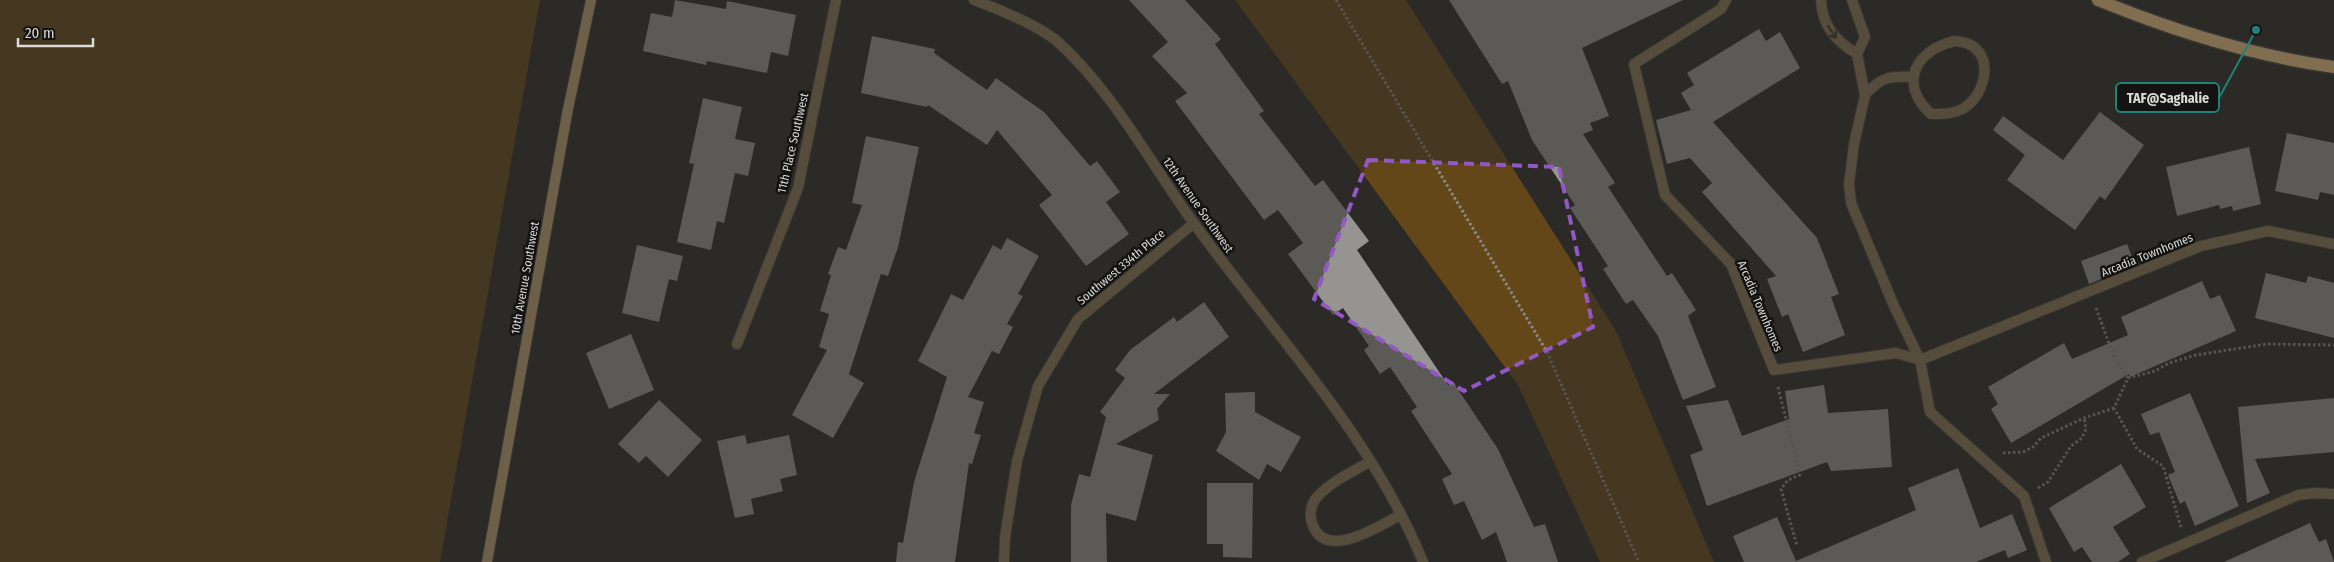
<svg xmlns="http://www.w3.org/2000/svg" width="2334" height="562" viewBox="0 0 2334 562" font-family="'Fira Sans Condensed',sans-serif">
<rect width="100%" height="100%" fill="#2c2a27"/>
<path fill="#644719" d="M0,0H540L440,562H0Z
M1235,0H1406L1616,331L1714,562H1600L1518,385Z"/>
<path fill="#969491" d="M675,0L726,9L727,1L796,15L788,56L771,52L767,73L707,61L706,65L643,51L651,13L672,17Z
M1129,0H1185L1221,39L1215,44L1264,111L1259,114L1315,186L1323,180L1369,241L1357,250L1448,385L1453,382L1498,449L1534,527L1545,524L1558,562H1507L1496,532L1482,540L1464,501L1454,505L1442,479L1452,474L1411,411L1417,407L1390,367L1380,374L1364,350L1369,346L1343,308L1333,315L1288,254L1303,243L1278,210L1264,220L1175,101L1187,93L1152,56L1168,42Z
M1449,0H1683L1582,48L1609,116L1590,123L1593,130L1583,134L1615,183L1608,187L1667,276L1672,273L1696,310L1688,316L1716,387L1683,400L1658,336L1633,300L1626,304L1603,269L1608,266L1570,208L1575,205L1532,140L1508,81L1502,84Z
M1759,29L1766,41L1780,32L1800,68L1713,122L1817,238L1839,294L1831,297L1845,335L1803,352L1788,314L1782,317L1767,279L1776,276L1702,192L1712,183L1690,158L1667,164L1656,120L1691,110L1681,93L1694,85L1687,73Z
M872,36L935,49L934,53L987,90L996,78L1044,112L1090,166L1097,161L1120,192L1106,202L1129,234L1086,266L1039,205L1052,195L997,130L987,145L928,105L927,107L861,93Z
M703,98L742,107L735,139L755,143L748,176L735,173L724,223L717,221L711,250L677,242L694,164L689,163Z
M2100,112L2144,145L2105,200L2100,196L2075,230L2007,180L2025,155L1993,130L2003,116L2063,160Z
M2287,133L2334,143V195L2320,192L2318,200L2275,191Z
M866,136L919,147L898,247L888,276L881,274L849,374L864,383L833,438L792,415L827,350L819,347L829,314L820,311L831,275L828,274L838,247L846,250L862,205L852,203Z
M2249,147L2261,204L2233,211L2232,206L2220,209L2219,205L2177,216L2166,167Z
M1007,238L1039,256L1018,294L1023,296L1007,324L1013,327L999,354L992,351L968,397L984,402L974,433L981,435L972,464L969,463L955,562H896L898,542L903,543L914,482L947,377L918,361L951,294L963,300L993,245L1001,250Z
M2127,244L2135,265L2089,284L2081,261Z
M637,245L683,256L677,281L669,279L659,322L622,313Z
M2266,273L2306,283L2308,276L2334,283V338L2255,318Z
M2202,281L2210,299L2220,295L2236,331L2130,377L2129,374L2011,443L1991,409L1998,404L1988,387L2064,343L2072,359L2128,335L2121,317Z
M1204,302L1229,337L1154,394H1170L1157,409L1159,420L1116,444L1153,455L1136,521L1106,513L1107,562H1071V505L1079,474L1090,477L1106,417L1100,412L1125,378L1115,370L1130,350L1174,317L1177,322Z
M631,334L654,390L609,409L586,353Z
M1824,385L1828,413L1888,409L1892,467L1831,471L1827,462L1707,506L1690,455L1703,450L1686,406L1728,400L1742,436L1789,419L1785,391Z
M1255,392V412L1301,437L1281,472L1267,464L1259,480L1216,451L1226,432L1225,393Z
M2190,393L2239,506L2195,526L2185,501L2180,504L2168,475L2175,472L2159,432L2150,435L2141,414Z
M2334,398V452L2255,459L2270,493L2247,503L2238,407Z
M659,400L702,440L668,477L646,456L639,463L618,444Z
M745,435L747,444L789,435L797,475L780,479L783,491L751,499L754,514L735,518L717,441Z
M2121,464L2146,507L2113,527L2130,554L2118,562H2092L2082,547L2074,552L2049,508Z
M1958,468L1980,528L2012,514L2027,550L2008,558L2005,550L1976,562H1744L1733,536L1777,517L1796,561L1916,510L1908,488Z
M1207,483H1253L1252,558L1223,557V544H1207Z
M2310,523L2319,542L2326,539L2334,562H2224Z"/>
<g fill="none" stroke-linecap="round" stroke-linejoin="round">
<defs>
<path id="lane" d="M1726,0L1721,9L1634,64L1665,195L1731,264L1774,370L1896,353L1920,360L2201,246L2268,231L2334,244
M1821,0C1822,26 1836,41 1857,54
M1852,0L1865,37L1857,54
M1955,41C1962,42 1971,43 1976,49C1992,64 1983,93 1968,105C1958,114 1944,114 1931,114C1898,84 1915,50 1955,41Z
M1857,54L1865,95L1854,144L1849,184L1851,203L1894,306L1920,360L1930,412L2024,496L2046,562
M1865,95C1881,77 1889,76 1912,77
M2142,562L2298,495L2314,493L2334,494"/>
<path id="street" d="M974,0C998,9 1038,25 1058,42C1114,93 1149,161 1193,222C1273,333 1371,434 1423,562
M737,344L798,188L836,0
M1371,461C1354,471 1332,481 1319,495C1311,502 1309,514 1312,523C1324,562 1378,527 1400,515
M1004,562L1005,537L1017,461L1038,386L1078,319L1194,223"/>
<path id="secondary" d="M487,562L567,114L591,0"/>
<path id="primary" d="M2098,0C2174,31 2253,56 2334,67"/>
</defs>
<use href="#lane" stroke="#484643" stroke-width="12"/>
<use href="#street" stroke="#484643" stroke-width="12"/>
<use href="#secondary" stroke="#484643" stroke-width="12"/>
<use href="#primary" stroke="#484643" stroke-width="15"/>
<path stroke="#8b8987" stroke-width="3" stroke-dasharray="2.5 2.5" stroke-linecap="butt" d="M1336,0L1547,352L1639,562
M2096,308L2114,357L2128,378L2114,408L2137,449L2163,466L2181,527
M2128,378L2155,371L2169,363L2196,355L2267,344L2334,345
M1778,387L1800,475L1788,480L1781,489L1797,546
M2003,453L2023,452L2033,447L2041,438L2084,418L2114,408
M2038,488L2048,482L2071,446L2082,438L2086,429L2084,418"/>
<use href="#lane" stroke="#897558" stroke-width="10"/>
<use href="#street" stroke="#897558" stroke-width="10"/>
<use href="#secondary" stroke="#bf9f71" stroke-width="10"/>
<use href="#primary" stroke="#e9bf83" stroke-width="12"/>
</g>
<defs><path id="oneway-shaft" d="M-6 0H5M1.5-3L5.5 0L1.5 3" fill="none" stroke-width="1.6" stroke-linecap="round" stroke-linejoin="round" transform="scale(1.25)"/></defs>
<use stroke="#3c352a" href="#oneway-shaft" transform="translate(1832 32) rotate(57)"/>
<path d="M0 0H2334V562H0ZM1368,160L1559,167L1593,327L1464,391L1314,299Z" fill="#2c2a27" fill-opacity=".55" fill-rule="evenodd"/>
<path fill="none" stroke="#9358c5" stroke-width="4" stroke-dasharray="10 6" stroke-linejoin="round" d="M1368,160L1559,167L1593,327L1464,391L1314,299Z"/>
<g text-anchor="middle" stroke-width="5" stroke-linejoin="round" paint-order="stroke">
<g font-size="12" fill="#dbdad8" stroke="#131311">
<text transform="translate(793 143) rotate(-77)" y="4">11th Place Southwest</text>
<text transform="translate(1198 205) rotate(55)" y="4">12th Avenue Southwest</text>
<text transform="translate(2147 255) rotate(-22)" y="4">Arcadia Townhomes</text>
<text transform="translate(1121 267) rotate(-40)" y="4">Southwest 334th Place</text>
<text transform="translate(525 278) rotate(-80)" y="4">10th Avenue Southwest</text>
<text transform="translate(1760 306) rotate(67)" y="4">Arcadia Townhomes</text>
</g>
</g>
<path fill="none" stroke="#238079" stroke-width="2" d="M2256 30L2219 98"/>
<circle fill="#238079" stroke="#131311" stroke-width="2" cx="2256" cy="30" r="5"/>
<rect fill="#131311" stroke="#238079" stroke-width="2" x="2116" y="83" width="103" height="29" rx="5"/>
<g font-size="14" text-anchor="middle" font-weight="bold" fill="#dbdad8">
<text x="2168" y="103">TAF@Saghalie</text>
</g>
<path d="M18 38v8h75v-8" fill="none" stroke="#dbdad8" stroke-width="2.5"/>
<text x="25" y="38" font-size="15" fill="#dbdad8" stroke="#131311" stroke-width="4" paint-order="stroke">20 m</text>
</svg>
